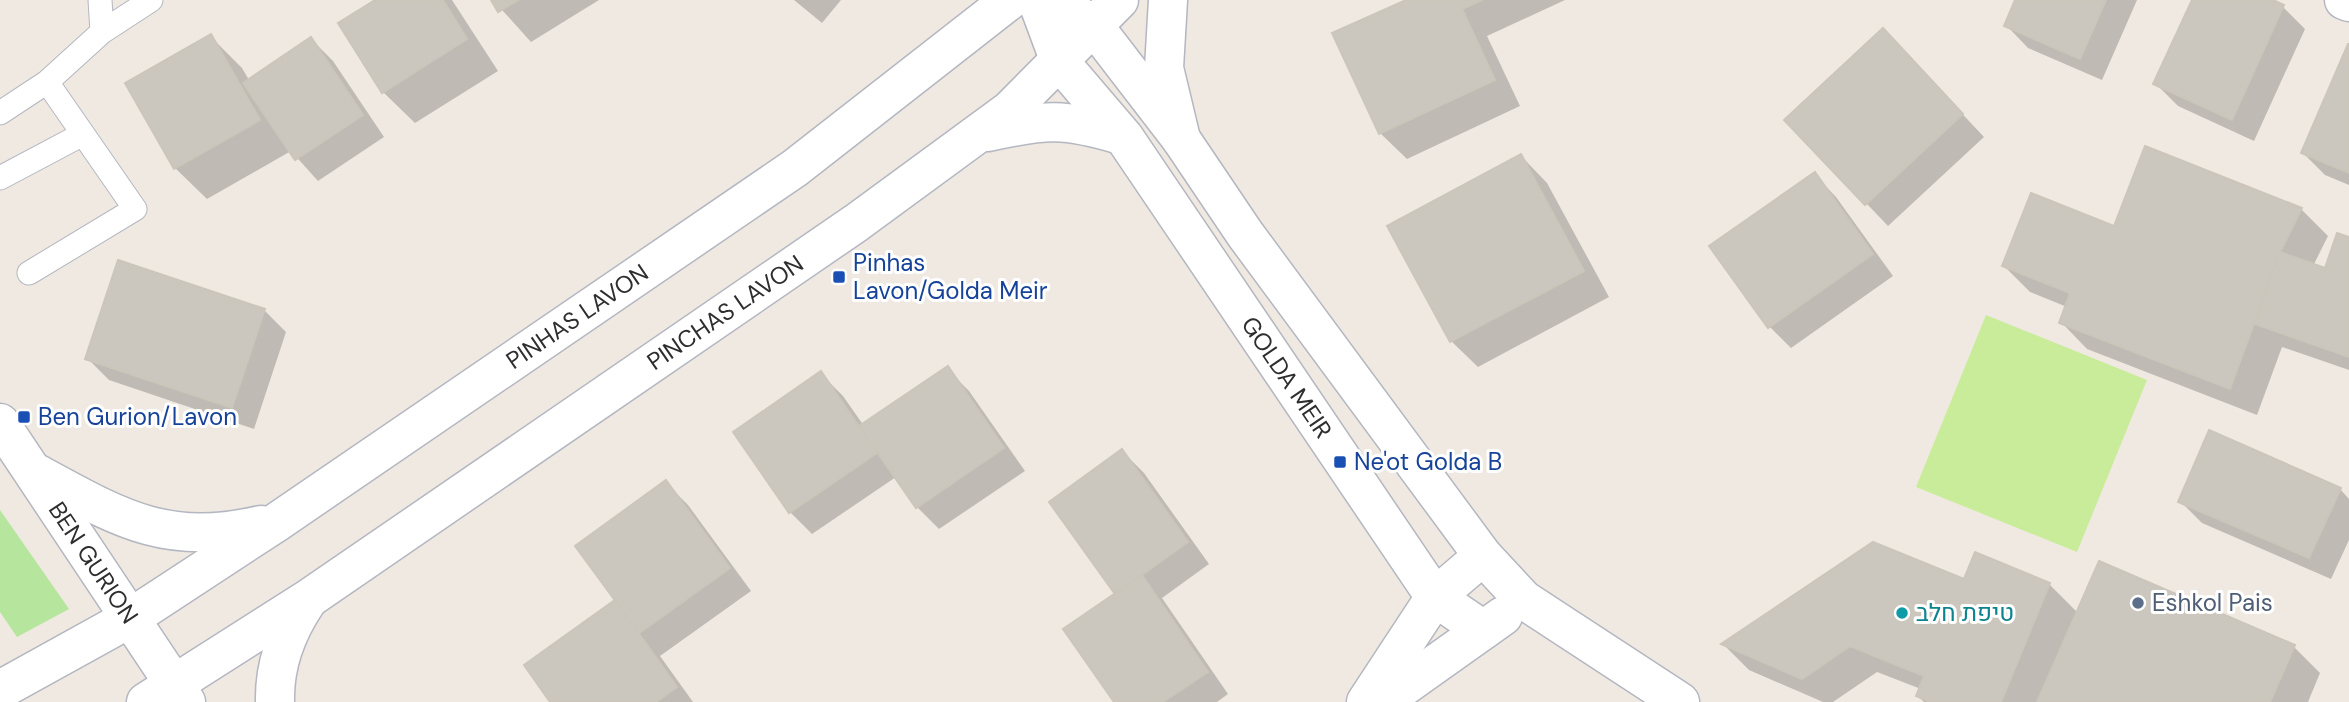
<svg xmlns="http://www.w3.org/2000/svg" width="2349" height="702" viewBox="0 0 2349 702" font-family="'DM Sans',Heebo,sans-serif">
<rect width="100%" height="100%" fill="#efe9e1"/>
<path fill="#b6e59e" d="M0,510L69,609L17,637L0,612Z"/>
<path fill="#c9ec9a" d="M1986,315L2147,380L2077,552L1916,487Z"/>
<path fill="#0003" d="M378,0H452L498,71L415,123L383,92Z
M493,0H599L531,42Z
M794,0H841L822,23Z
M1410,0H1565L1487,36L1520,106L1407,159L1380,133Z
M2017,0H2137L2102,80L2028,48L2006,25Z
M2194,0H2268L2283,7L2305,29L2254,141L2178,106L2156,84Z
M210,36L242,68L249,80L311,39L333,61L384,137L318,181L291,151L207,199L175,168Z
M2349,46V185L2325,175L2303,153Z
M1905,53L1984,137L1888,226L1787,120Z
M2146,148L2301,209L2328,236L2313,266L2326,270L2349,239V370L2282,347L2257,415L2087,349L2061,322L2067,307L2030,292L2004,266L2115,228Z
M1521,156L1547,183L1609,297L1478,367L1451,341Z
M1815,175L1836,197L1893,276L1791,348L1769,326Z
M264,310L286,332L254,429L109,380L87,358Z
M947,369L969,391L1025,471L939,529L917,507L896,477L812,534L790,512L821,374L843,396L864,426Z
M1122,451L1144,473L1209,564L1162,598L1228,694L1217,702H1116Z
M666,483L688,505L751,591L660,656L693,702H553L618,601Z
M2340,489L2349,499V540L2331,579L2202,523L2180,501Z
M1965,581L2049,584L2078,613L2294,647L2320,673L2308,702H1924L1918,696L1921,689L1877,672L1833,702H1823L1749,670L1723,644Z"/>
<path fill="#cbc7bf" stroke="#cbc5ba" stroke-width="2" d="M375,0H443L467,39L382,93L338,23Z
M491,0H518L498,12Z
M1406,0H1482L1462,9L1495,80L1379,134L1332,33Z
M2015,0H2106L2080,59L2004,26Z
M2192,0H2273L2284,5L2232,120L2153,84Z
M1883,28L1963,114L1865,205L1784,120Z
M211,34L260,120L174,169L125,83Z
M311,37L363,115L295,160L243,83Z
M2348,44H2349V173L2301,153Z
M2145,146L2302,208L2280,252L2230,389L2059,323L2070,293L2002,266L2031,193L2114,226Z
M1521,154L1584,271L1450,342L1387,226Z
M1815,172L1873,254L1768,328L1709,246Z
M2337,233L2349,237V357L2255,324L2280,252L2325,268Z
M118,260L265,309L232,408L85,359Z
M948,366L1004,448L916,508L859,426Z
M821,371L877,453L789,513L733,432Z
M2209,430L2341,488L2309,558L2178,502Z
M1122,449L1188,542L1115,594L1049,502Z
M666,480L730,568L639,633L575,546Z
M1873,542L1964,579L1975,552L2050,583L2001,702H1930L1916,696L1924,676L1850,646L1802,679L1721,644Z
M2099,561L2295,645L2270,702H2037Z
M1142,575L1208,672L1163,702H1114L1063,629Z
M615,600L677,687L656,702H550L524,665Z"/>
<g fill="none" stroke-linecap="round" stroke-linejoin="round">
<defs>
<path id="lane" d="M100,0L102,32
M0,113L47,82
M0,178L83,134
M29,273L135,209L47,82L102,32L151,0"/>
<g id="street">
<path id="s1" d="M1037,0L1060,62L1124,137L1435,597L1483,630"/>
<path d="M1055,0L1094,26L1181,139L1245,234L1483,556L1524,600L1680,702"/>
<path d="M2344,0L2349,2"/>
<path d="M1366,702L1435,597L1483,556"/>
<path d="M1382,702L1503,616"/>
</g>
<g id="secondary">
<path d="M1168,0L1164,68L1181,139"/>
<path d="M988,132C1046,119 1064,118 1121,135"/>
<path id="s2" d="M0,423L186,702"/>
<path d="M38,474C119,518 166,547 261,525"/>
<path id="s3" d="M0,690L132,617L277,522L795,168L1010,0"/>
<path id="s4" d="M146,702L311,597L856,223L1010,110L1119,0"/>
<path d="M275,702C274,665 286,633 306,603"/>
</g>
</defs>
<use href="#lane" stroke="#b4b7c1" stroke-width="25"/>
<use href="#street" stroke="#b4b7c1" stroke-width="41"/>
<use href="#secondary" stroke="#b4b7c1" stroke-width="41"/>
<use href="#lane" stroke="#fff" stroke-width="23"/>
<use href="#street" stroke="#fff" stroke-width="38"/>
<use href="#secondary" stroke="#fff" stroke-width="38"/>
</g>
<g fill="#1a4fb4" stroke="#fff" stroke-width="2.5">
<rect x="832" y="270" width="14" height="14" rx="3.5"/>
<rect x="17" y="410" width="14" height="14" rx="3.5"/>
<rect x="1333" y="455" width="14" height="14" rx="3.5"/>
</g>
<circle fill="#5c6f8a" stroke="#fff" stroke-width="2.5" cx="2138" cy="603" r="7"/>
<circle fill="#0f9aa8" stroke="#fff" stroke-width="2.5" cx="1902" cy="613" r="7"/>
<g text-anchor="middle" stroke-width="6" stroke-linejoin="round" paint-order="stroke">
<g font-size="24" fill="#164399" stroke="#fff" text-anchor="start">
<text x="853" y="271">Pinhas<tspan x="853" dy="28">Lavon/Golda Meir</tspan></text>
<text x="38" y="425">Ben Gurion/Lavon</text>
<text x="1354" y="470">Ne'ot Golda B</text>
</g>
<g font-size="24" fill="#2e2e2e" stroke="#fff">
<text dy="8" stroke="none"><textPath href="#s4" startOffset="698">PINCHAS LAVON</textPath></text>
<text dy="8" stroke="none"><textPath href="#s3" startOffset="688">PINHAS LAVON</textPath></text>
<text dy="8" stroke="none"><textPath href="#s1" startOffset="455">GOLDA MEIR</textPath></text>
<text dy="8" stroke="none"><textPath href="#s2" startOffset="168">BEN GURION</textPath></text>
</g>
<g font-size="24" fill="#4e5e75" stroke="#fff" text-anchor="start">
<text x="2152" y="611">Eshkol Pais</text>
</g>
<g font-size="24" fill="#0d838f" stroke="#fff" text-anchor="start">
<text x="1916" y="621">טיפת חלב</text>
</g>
</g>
</svg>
